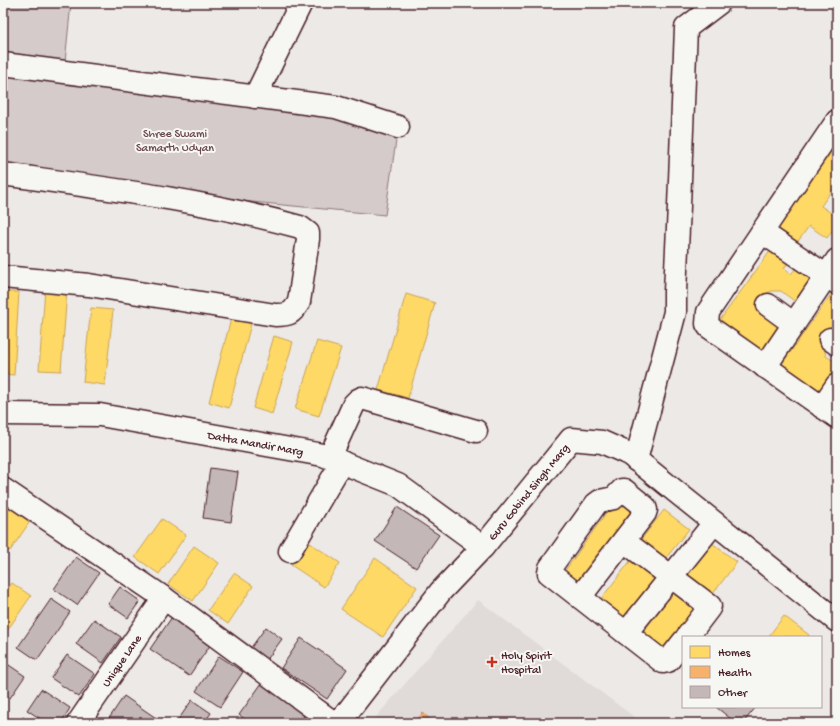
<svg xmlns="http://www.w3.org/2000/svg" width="840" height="726" viewBox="0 0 840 726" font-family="'Gochi Hand',sans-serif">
<rect width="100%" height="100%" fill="#ece9e6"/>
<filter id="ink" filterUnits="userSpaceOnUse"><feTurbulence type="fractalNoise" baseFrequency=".025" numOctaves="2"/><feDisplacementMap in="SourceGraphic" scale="8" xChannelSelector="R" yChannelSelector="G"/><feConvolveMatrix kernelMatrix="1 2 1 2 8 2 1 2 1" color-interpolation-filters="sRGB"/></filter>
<g filter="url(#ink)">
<path fill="#e0dad8" d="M478,600L642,723H371Z"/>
<path fill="#d4cbca" stroke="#8f757a" d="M3,3H71L64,72L398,127L385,215L171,194L3,166Z"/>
<path fill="#ffd966" stroke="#c9a154" d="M837,140V183L821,206L837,217V224L827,238L809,226L794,247L773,233Z
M771,250L788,262L784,269L791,274L796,268L814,280L797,303L781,291H771L767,294L765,300L782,324L757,359L714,328Z
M45,289L67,290L61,371L39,370Z
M3,292H19L14,375L3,374Z
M832,293L837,296V331L823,343L826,356L837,363V377L820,401L777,371Z
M406,294L435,303L408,398L378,390Z
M91,308L113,310L105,385L83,382Z
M232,315L252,320L229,408L209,402Z
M274,336L293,342L272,414L253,408Z
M317,341L341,348L319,416L295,409Z
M616,499L635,512L583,585L564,572Z
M11,502L33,517L10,551L3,545V513Z
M664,510L689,529L661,564L637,545Z
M162,519L186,535L159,574L135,557Z
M307,541L340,563L324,587L291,565Z
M712,543L737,562L712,595L687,576Z
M194,546L219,563L193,601L168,584Z
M635,555L660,574L622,623L597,604Z
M375,558L417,587L383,637L341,609Z
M234,573L253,586L228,624L208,610Z
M12,583L31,596L4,635L3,634V596Z
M678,587L703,606L667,654L641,634Z
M784,616L809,635L808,637H768Z"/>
<path fill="#f6b26b" stroke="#c28658" d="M423,713L434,723H414Z"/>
<path fill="#c4b7b7" stroke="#4a1f2b" d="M210,468L238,472L231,522L203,518Z
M397,507L439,535L416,568L375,541Z
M76,557L99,573L77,605L54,589Z
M120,587L140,601L128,618L108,604Z
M51,599L70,612L37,660L18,647Z
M172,617L211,644L189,676L150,649Z
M94,619L121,637L103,663L76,644Z
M266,627L282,639L266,661L250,649Z
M301,638L347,669L327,699L281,668Z
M67,655L95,674L79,697L51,678Z
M219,656L243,672L220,707L196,691Z
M3,661L25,676L10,698L3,693Z
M262,683L306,713L299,723H251L239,715Z
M41,689L70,708L61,723H47L27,710Z
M124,696L159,720L157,723H106Z
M192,700L211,713L204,723H176Z
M716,707H756L743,723H736Z
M23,717L31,723H19Z"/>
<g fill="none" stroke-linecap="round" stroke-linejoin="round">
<defs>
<g id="minor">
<path d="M3,64L336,107L398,127"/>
<path d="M255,97L301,3"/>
<path d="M837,121L762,232L837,283"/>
<path d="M3,174C103,188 203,200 300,227L308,233V239L299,302C292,314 289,315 275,315L89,285L3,277"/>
<path d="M762,232L708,312L707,324L709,327L837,417"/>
<path d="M768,305L794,324"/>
<path d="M830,339L837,344"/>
<path d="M765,367L837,260"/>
<path d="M822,407L837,385"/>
<path id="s1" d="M3,414L100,415L323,455L398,485L483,547"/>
<path d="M330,457L354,404L358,400L362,398L476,431"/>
<path d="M636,460L675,312V292L679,206L686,28L719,3"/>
<path d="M3,489L164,598L334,723"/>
<path d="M624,541L710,606L709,608L687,637"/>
<path d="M290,551L342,462"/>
<path d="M580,597L645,513L646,510L645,507L624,490H622L614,498L600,501L596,504L550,568L549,573L663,662L668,661L683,642"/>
<path d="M626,633L714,523"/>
<path id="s2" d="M78,723L164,598"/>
<path id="s3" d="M339,723L441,591L483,547L571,439L602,442L629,454L837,621"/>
</g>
</defs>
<use href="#minor" stroke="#4a1f2b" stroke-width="25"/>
<use href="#minor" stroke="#f6f6f2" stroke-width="22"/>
</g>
</g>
<path fill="#c8321e" stroke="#f6f6f2" stroke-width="1.5" d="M490 656h4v4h4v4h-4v4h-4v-4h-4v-4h4z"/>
<g text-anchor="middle" stroke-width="4" stroke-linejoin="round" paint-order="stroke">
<g font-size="12" fill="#6c4a53" stroke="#f6f6f2">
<text x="175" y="137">Shree Swami<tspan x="175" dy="14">Samarth Udyan</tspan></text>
</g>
<g font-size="12" fill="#4a1f2b" stroke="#f6f6f2">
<text dy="4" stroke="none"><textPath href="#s1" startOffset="255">Datta Mandir Marg</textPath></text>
<text dy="4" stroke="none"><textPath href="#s3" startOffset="299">Guru Gobind Singh Marg</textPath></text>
<text dy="4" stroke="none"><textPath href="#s2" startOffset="76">Unique Lane</textPath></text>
</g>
<g font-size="12" fill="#4a1f2b" stroke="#f6f6f2" text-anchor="start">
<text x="501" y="659">Holy Spirit<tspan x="501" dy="14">Hospital</tspan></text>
</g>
</g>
<rect width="840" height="726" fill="none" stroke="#f6f6f2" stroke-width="16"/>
<rect x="8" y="8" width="824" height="710" fill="none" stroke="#4a1f2b" stroke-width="1.5" filter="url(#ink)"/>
<rect x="682" y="636" width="140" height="72" fill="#f6f6f2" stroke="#b1a0a2"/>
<rect x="690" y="646" width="20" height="12" fill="#ffd966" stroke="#b1a0a2"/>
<text x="718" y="656" font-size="12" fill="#4a1f2b">Homes</text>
<rect x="690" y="666" width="20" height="12" fill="#f6b26b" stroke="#b1a0a2"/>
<text x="718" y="676" font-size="12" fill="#4a1f2b">Health</text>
<rect x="690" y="686" width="20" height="12" fill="#c4b7b7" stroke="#b1a0a2"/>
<text x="718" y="696" font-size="12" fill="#4a1f2b">Other</text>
</svg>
